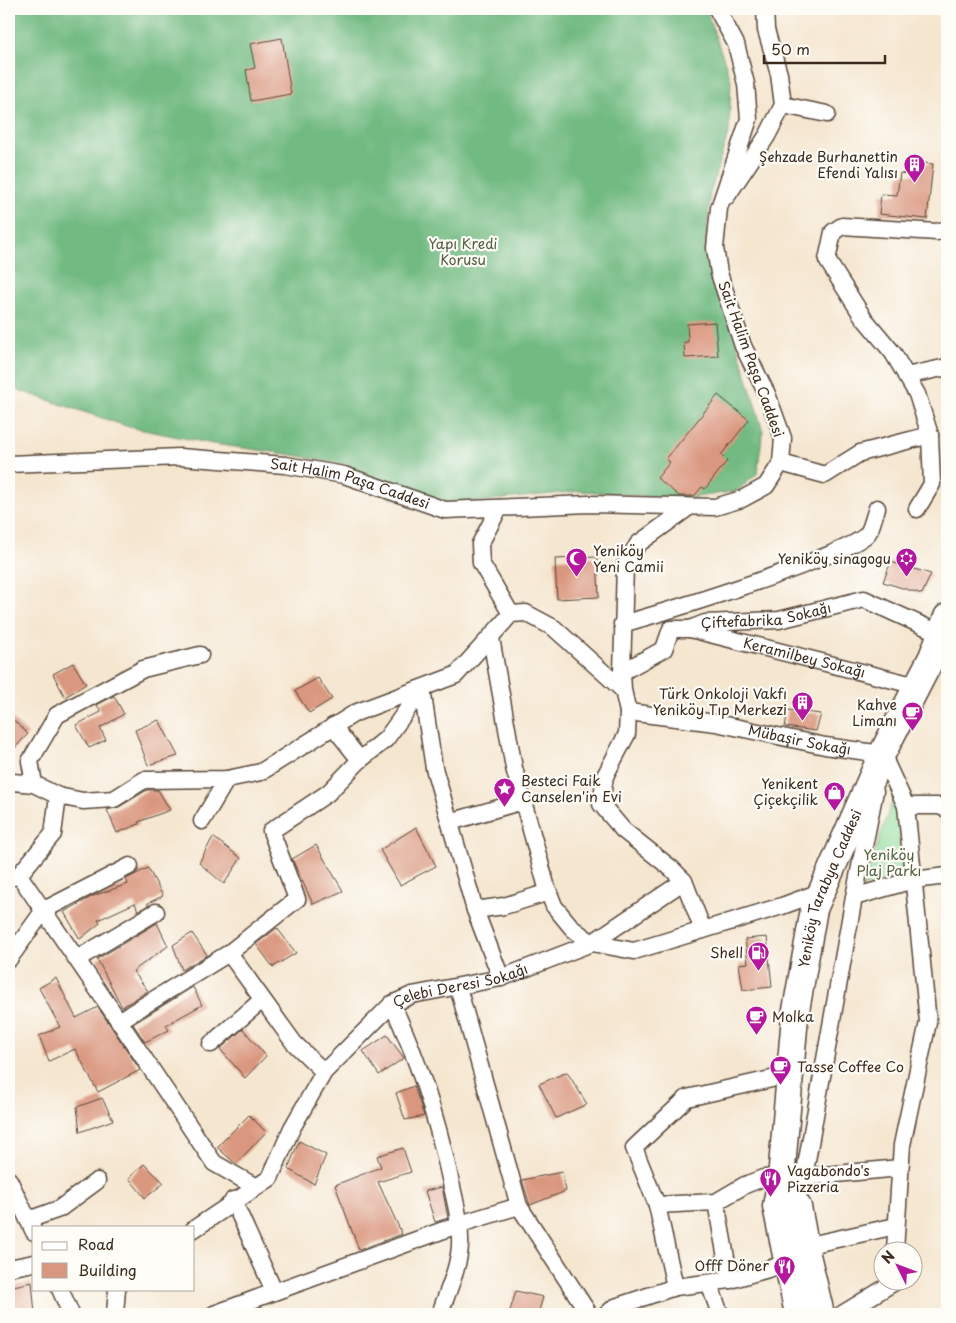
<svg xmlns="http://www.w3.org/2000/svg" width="956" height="1323" viewBox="0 0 956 1323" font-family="'Playpen Sans',sans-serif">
<rect width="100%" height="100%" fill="#fdfcf7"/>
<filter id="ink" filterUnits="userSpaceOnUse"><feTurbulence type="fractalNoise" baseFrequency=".02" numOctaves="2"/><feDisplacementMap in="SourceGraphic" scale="10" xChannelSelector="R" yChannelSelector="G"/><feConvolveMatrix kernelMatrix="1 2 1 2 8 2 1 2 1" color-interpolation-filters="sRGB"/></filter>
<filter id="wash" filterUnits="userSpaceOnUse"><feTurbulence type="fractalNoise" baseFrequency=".0096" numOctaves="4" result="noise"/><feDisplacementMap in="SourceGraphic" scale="20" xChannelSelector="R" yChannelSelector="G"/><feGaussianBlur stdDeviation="1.12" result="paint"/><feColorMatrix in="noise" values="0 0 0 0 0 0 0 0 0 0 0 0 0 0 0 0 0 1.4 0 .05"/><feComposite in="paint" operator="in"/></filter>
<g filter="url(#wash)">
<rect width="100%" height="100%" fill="#f5e6d0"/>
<path fill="#8cda99" stroke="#64825c" d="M899,781L906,876L863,887Z"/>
<path fill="#71ba81" stroke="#567250" d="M9,9H706L731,80L729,131L710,193L706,242L763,431L757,474L737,491L683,499L581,491L454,504L390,498L347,465L287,454L213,444L129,427L9,387Z"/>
<g id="blocks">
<path fill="#da977f" d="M282,38L291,94L251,101L246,70L255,68L250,44Z
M915,162L933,164L927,219L879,214L881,194L897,195L900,173L914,175Z
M715,322L718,356L685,358L684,342H688L687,324Z
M718,395L749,420L721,455L727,461L705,489L702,487L694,496H679L657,478L670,462L666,459Z
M597,557L599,597L557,599L555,559Z
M891,562L931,574L922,594L883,582Z
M73,663L86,684L65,697L53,674Z
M318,678L332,699L309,713L295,691Z
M114,696L124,714L100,728L106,740L89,748L76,725L101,712L97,705Z
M788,710L821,714L816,731L785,727Z
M9,716L28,734L9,754Z
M159,720L178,756L148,765L135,730Z
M147,790H158L170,810L138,822L139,824L117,833L107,810L119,807Z
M416,827L436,866L400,885L380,850Z
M213,837L241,858L224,884L199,863Z
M316,845L343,891L313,904L292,859Z
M148,868L163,896L148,903V905L138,911L135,903L98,920L100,923L80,939L64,912L93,896L128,884L126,879Z
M157,923L168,946L133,971L148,991L122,1007L97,959Z
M277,928L296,953L273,967L256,944Z
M192,933L207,955L182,970L173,945Z
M767,937L772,987L743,990L739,964L748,963L745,939Z
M56,978L76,1018L98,1007L140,1070L98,1092L75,1049L49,1061L39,1036L60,1027L39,988Z
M193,987L202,1005L166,1025L169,1030L145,1042L133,1024Z
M243,1029L266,1056L245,1078L220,1049Z
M387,1035L404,1058L379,1075L363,1051Z
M567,1072L587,1104L556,1118L539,1084Z
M414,1086L424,1116L405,1120L396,1093Z
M102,1098L113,1120L80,1132L77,1107Z
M249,1115L266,1132L236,1164L217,1147Z
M299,1141L326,1155L314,1184L288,1169Z
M403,1148L411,1172L378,1182L402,1234L359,1250L335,1185L381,1167L377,1156Z
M144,1164L164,1183L145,1198L129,1178Z
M562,1172L566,1191L530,1205L522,1180Z
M442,1187L448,1218L435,1222L425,1191Z
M32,1282L35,1314H9V1287Z
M516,1291L543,1297L538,1314H509Z"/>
</g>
</g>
<g filter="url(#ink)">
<use href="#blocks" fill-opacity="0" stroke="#574639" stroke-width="1"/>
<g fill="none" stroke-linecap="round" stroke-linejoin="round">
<defs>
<g id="street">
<path d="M783,105L827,114"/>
<path d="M727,196L767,136L783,105L779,74L766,30L765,9"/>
<path d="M906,376L947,367"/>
<path d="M781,463L825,475L860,453L930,435"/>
<path id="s1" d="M9,464L180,457L285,465L344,475L445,510L589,504L715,507L742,499L766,486L781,463L783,438L767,394L743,346L719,273L715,248L719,208L749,119L746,84L736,44L717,9"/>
<path d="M499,508L480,544L481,563L511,614"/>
<path d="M917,509L932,484L930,435L917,394L893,353L863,317L827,260L833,232L842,226L937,232L947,229"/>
<path d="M622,624C658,614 853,555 868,533C872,527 874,516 877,508"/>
<path id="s2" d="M690,629L917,686"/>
<path d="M491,638L514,768L547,888L554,906L573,929L592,943L634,951L782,906L820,892"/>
<path d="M622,672L625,565L638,544L689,507"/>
<path d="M422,689L434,768L475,910L504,906L549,892"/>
<path id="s3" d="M623,690L622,672L664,649L671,629H690L705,623L779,620L864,599L941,634"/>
<path id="s4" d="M628,712L716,723L825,746L882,754"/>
<path d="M882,754L906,806L928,1022L902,1145L895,1250"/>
<path d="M360,760L386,739L422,689"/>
<path d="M9,784L13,782L34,784"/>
<path d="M875,791L854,897L804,1177L900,1168"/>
<path d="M906,806H939L947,809"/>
<path d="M202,821L227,779"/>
<path d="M450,822L523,801"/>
<path d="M19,875L119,1021L229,953L294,1043L324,1072"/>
<path d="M9,878L19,875L53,834L58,796"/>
<path d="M684,881L703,930"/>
<path d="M854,897L913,880L947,876"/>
<path d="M475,910L501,978"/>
<path d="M229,953L297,899L271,831L328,793L360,760L333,726"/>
<path d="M9,959L44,910L130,866"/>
<path d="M77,959L156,912"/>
<path d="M458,987L519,1206"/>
<path d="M392,1004C418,1059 436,1115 449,1174C454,1197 461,1220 460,1245C459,1268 447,1292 440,1314"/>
<path d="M119,1021L214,1163L256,1187"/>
<path d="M211,1044L262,1000"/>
<path d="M789,1075L687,1098L634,1148L657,1205L716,1202L745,1185L763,1178H789"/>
<path d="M9,1180L34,1232"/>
<path d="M233,1200L274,1291"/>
<path d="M716,1202L730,1280"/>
<path d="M657,1205L675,1287"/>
<path d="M28,1220L59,1209L97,1181"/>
<path id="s5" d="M194,1229L270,1178L292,1128L324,1072L392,1004L412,995L501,978L592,943L684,881L672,869L623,830L601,804L605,776L627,734L628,712L623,690L554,628L526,613L511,614L456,675L355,713L261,772L227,779L144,780L114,799L83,801L58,796L34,784L30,761L57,715L143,669L200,655"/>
<path d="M805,1246L896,1226"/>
<path d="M9,1268L34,1263"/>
<path d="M709,1283L720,1314"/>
<path d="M60,1289L71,1314"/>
<path d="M115,1314L117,1289"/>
<path d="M214,1314L460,1224L519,1206L589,1314"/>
<path d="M607,1314L615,1307L675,1287L730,1280L789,1263"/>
<path d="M842,1314L898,1280"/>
</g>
<g id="primary">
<path d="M781,1179L798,1207L807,1255L821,1314"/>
<path id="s6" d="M798,1314L776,1206L781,1179L795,1016L814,909L882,754L932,657L947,617"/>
</g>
</defs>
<use href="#street" stroke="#574639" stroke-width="19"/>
<use href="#primary" stroke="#574639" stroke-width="29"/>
<use href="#street" stroke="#fff" stroke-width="16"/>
<use href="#primary" stroke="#fff" stroke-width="26"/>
</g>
</g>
<defs>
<symbol id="building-pin" viewBox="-11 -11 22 30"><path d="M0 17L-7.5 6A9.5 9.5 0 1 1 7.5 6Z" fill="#b5179e" stroke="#fdfcf7"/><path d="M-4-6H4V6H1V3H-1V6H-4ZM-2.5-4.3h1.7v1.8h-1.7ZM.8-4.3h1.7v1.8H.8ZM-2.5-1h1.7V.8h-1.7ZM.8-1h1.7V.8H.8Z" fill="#fff"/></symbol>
<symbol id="mosque-pin" viewBox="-11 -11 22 30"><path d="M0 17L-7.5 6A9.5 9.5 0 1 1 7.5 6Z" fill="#b5179e" stroke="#fdfcf7"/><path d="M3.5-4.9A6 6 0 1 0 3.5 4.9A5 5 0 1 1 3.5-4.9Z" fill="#fff"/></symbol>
<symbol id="synagogue-pin" viewBox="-11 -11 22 30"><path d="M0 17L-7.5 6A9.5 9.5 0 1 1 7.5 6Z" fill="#b5179e" stroke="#fdfcf7"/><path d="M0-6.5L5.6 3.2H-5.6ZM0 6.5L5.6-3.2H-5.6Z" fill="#fff"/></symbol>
<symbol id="cafe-pin" viewBox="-11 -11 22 30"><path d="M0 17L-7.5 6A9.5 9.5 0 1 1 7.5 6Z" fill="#b5179e" stroke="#fdfcf7"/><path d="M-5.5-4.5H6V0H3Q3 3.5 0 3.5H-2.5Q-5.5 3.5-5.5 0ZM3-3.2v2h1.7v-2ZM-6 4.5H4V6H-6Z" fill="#fff"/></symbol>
<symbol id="sight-pin" viewBox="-11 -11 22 30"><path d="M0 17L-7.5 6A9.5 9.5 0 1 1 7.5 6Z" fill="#b5179e" stroke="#fdfcf7"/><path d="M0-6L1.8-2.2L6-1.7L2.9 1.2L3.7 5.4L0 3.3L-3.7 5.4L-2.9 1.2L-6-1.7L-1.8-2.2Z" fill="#fff"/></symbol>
<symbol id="shop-pin" viewBox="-11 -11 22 30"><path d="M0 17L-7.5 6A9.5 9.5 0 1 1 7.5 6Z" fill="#b5179e" stroke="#fdfcf7"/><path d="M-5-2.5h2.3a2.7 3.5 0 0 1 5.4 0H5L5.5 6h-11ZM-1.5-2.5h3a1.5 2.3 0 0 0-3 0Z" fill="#fff"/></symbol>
<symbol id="fuel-pin" viewBox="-11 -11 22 30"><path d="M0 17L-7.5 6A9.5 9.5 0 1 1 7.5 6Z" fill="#b5179e" stroke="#fdfcf7"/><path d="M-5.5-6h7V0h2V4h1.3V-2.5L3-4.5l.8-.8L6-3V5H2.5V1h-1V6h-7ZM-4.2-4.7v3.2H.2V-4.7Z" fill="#fff"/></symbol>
<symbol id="restaurant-pin" viewBox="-11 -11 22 30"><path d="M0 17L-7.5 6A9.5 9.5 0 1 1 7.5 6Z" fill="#b5179e" stroke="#fdfcf7"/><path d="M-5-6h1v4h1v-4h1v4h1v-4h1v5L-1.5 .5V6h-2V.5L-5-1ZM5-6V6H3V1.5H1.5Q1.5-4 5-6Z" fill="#fff"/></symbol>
</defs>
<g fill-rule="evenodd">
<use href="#building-pin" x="902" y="152" width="25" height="34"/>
<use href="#mosque-pin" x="564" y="546" width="25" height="34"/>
<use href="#synagogue-pin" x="894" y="546" width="25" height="34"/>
<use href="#building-pin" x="790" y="690" width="25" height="34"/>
<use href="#cafe-pin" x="900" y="700" width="25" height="34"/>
<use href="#sight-pin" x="492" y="776" width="25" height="34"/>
<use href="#shop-pin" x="822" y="780" width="25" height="34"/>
<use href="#fuel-pin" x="746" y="940" width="25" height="34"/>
<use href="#cafe-pin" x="744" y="1004" width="25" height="34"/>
<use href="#cafe-pin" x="768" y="1054" width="25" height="34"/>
<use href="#restaurant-pin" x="758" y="1166" width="25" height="34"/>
<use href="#restaurant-pin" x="772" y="1254" width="25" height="34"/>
</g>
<g text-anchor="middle" stroke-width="4.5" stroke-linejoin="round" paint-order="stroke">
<g font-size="14" fill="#3b2a1e" stroke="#fdfcf7" text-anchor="end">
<text x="898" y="162">Şehzade Burhanettin<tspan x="898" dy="16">Efendi Yalısı</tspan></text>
<text x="593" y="556" text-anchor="start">Yeniköy<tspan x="593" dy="16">Yeni Camii</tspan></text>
<text x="891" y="564">Yeniköy sinagogu</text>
<text x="787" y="699">Türk Onkoloji Vakfı<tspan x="787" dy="16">Yeniköy Tıp Merkezi</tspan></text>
<text x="897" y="710">Kahve<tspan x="897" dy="16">Limanı</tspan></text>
<text x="521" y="786" text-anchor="start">Besteci Faik<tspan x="521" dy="16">Canselen'in Evi</tspan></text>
<text x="818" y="789">Yenikent<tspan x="818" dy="16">Çiçekçilik</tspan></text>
<text x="743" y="958">Shell</text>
<text x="772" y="1022" text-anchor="start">Molka</text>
<text x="797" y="1072" text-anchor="start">Tasse Coffee Co</text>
<text x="787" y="1176" text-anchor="start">Vagabondo's<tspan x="787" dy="16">Pizzeria</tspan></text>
<text x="769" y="1271">Offf Döner</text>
</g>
<g font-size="14" fill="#535f43" stroke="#fdfcf7">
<text x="463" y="249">Yapı Kredi<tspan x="463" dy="16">Korusu</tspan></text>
<text x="889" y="860">Yeniköy<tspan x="889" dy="16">Plaj Parkı</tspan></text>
</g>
<g font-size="14" fill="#3b2a1e" stroke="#fdfcf7">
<text transform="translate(751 359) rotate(70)" y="5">Sait Halim Paşa Caddesi</text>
<text dy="5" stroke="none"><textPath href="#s1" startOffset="344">Sait Halim Paşa Caddesi</textPath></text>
<text dy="5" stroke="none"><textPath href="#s3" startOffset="184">Çiftefabrika Sokağı</textPath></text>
<text dy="5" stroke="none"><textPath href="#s2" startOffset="118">Keramilbey Sokağı</textPath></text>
<text dy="5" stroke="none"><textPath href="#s4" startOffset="174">Mübaşir Sokağı</textPath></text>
<text dy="5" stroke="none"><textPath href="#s6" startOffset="434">Yeniköy Tarabya Caddesi</textPath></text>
<text dy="5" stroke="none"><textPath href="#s5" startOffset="378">Çelebi Deresi Sokağı</textPath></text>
</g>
</g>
<rect width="956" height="1323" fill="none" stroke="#fdfcf7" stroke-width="30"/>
<rect x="32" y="1226" width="162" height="65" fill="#fdfcf7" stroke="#afa8a0"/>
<rect x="42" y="1242" width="25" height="8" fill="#ffffff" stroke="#afa8a0"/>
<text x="78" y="1250" font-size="15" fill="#3b2a1e">Road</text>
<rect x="42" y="1263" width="25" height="15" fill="#da977f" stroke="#afa8a0"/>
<text x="78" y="1276" font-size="15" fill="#3b2a1e">Building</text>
<g transform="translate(898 1266) rotate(312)"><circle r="24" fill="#fdfcf7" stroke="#afa8a0"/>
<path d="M0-4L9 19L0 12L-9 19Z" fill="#b5179e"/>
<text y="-8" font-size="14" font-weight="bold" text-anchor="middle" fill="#3b2a1e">N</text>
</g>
<path d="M764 55v8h121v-8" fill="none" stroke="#3b2a1e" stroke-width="2.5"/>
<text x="771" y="55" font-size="15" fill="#3b2a1e" stroke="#fdfcf7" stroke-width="4" paint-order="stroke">50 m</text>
</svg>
